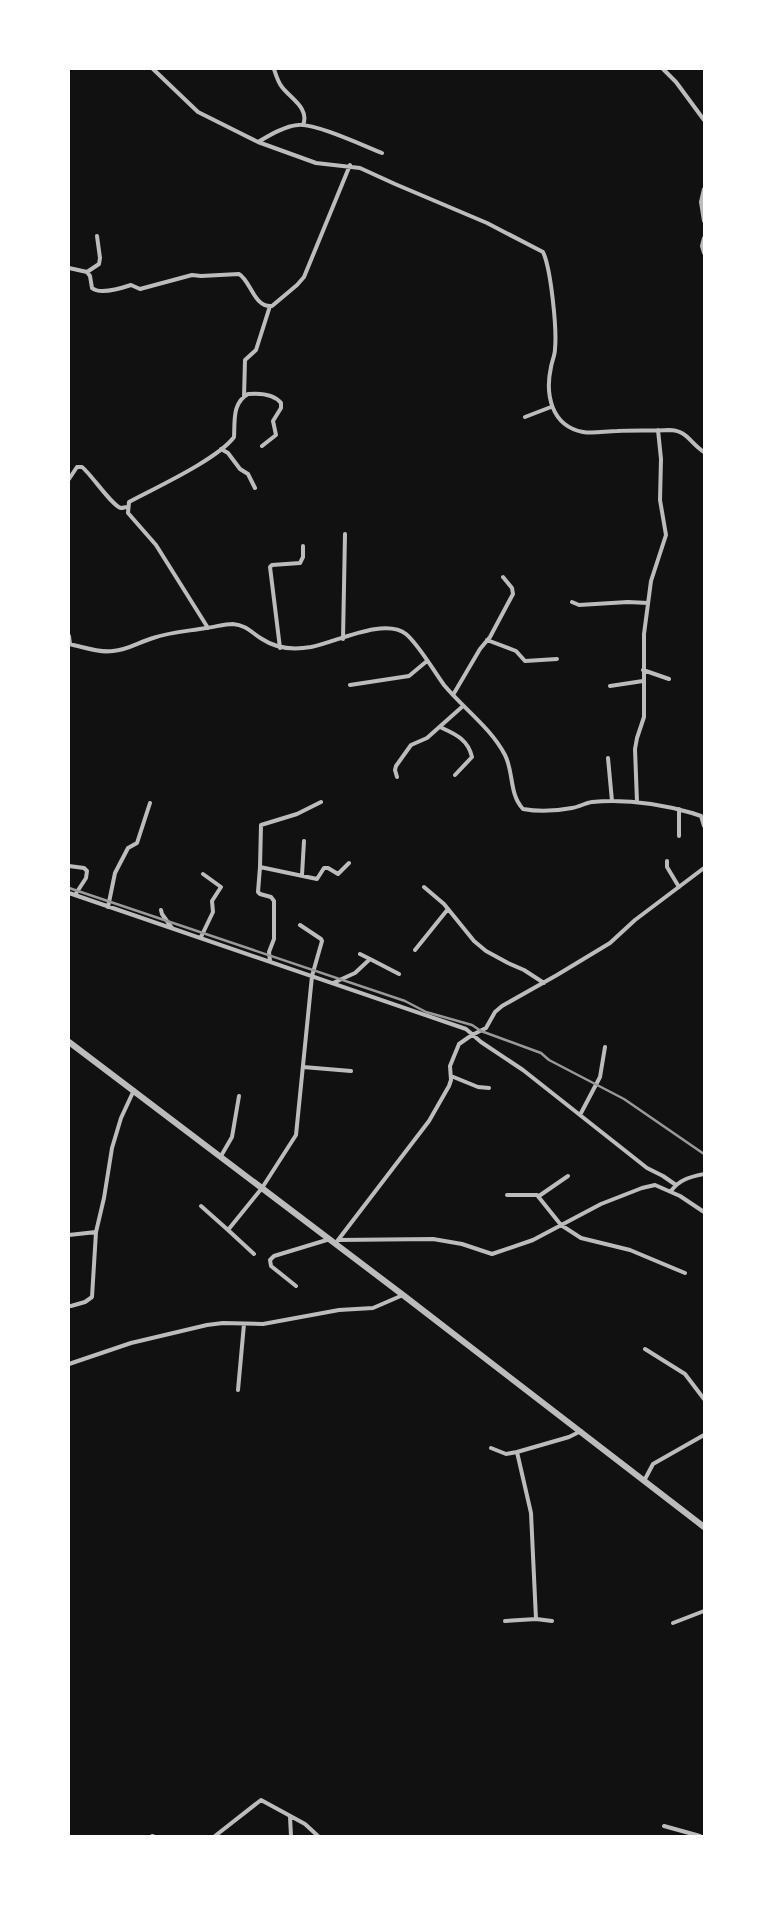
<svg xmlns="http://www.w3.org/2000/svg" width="773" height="1905" viewBox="0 0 773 1905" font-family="Overpass,sans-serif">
<rect width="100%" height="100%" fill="#111"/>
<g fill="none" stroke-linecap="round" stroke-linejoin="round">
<path stroke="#bcbcbc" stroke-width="4" d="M153,69L198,112L258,142L316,163L360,168L395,184L487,223L543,252C551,269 557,329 555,349C555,355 552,361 551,367C545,394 551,426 583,432C594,434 606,431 617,431C634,430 651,431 669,430C687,430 690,443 704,452
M274,69C276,75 278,82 282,87C290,98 310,108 303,125
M663,69L676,82L704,120
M258,142C270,135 285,126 298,125C315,123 364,146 382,153
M704,189L701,202L704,221
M704,238L702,246L704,253
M69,268L87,272L90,276L92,288C100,295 122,288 131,285L140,289L192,275L201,276L239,274C251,281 254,308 272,306L297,285L304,277L350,165
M87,272L99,264L100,258L97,236
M244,397L245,360L256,350L270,306
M525,417L551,407
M221,449L228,453L240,469L248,474L255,488
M69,479L77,467H82C91,474 113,507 121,508C123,508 125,507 127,507
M572,602L579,605L628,602L648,603
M208,628L156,545L128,513L129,502C155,488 218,459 234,437C235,421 232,403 248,394C259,393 274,394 281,403V408L273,421L276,435L262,446
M69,636L70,644
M343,639L345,534
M487,640L516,651L525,661L557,659
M69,644C84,647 98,653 113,651C128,650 139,642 153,638C170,632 189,631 206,628C215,627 224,624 233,624C246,625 252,633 262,639C277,649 294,650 311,647C336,642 385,617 406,634C419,645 433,670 444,685C464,709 491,728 505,755C514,773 509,794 523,809C539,812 556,811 572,808C579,807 585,803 592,802C625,799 660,804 692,813L701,816L704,826
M280,648L270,567L272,565L300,563L303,557V546
M643,670L669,679
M350,685L409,676L427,661
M610,686L643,681
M453,695L480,649L490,637L513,594L512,588L503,577
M440,727C455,734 468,739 472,757L455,775
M608,758L612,801
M397,777L395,770L396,766L411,745L427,738L463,706
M637,802L635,749L637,738L644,717V634L651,581L666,535L660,500L661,459L658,430
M679,809V836
M667,861V867L679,887
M69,866L84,868L87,871L86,878L75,895
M260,867L261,825L297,814L321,802
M302,875L304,841
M424,887L444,904L474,941L486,951L508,963L524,970L544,983
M69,893L466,1029L481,1042L523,1070L647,1168L663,1176L676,1185
M108,907L115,873L128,848L137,843L150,803
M161,910L162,914L172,928
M201,937L213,912L212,901L221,887L203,874
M415,950L448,909
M370,959L399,974
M270,961L269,952L274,939V901L271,897L260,894L258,892L260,867L317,879L324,868H328L338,874L349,863
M333,983L355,973L370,959L360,954
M303,1067L351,1071
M451,1076L478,1087L489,1088
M580,1115L600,1077L605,1047
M221,1156L232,1137L239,1096
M671,1191C680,1179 690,1177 704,1174
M507,1195H537L561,1225L581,1238L630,1250L685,1273
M539,1196L568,1176
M201,1206L228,1230L262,1188L296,1135L312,976L322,941L321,939L300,925
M228,1230L254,1254
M69,1235L96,1232L104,1198L112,1148L121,1118L134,1090
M338,1240L433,1239L462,1244L492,1254L533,1240L601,1204L642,1188L655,1185L680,1196L704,1212
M335,1244L429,1121L449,1086L451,1080L450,1066L459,1044L472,1035L486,1028L495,1012L502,1006L557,975L610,943L635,920L704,868
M296,1286L271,1266L270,1260L274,1256L330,1239
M71,1306L85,1302L92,1297L96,1232
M645,1349L685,1374L704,1399
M69,1364L131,1343L207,1325L223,1323L263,1324L339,1310L373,1308L403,1295
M238,1390L244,1324
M491,1448L506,1454L517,1452
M644,1481L653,1464L704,1435
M505,1621L536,1619
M552,1621L536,1619L531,1513L517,1452L569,1437L581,1431
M673,1623L704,1611
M290,1817L291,1836
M664,1826L700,1836
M152,1836H153
M215,1836L261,1800L305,1824L318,1836"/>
<path stroke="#bcbcbc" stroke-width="6" d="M69,1042L403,1295L704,1527"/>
<path stroke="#9a9a9a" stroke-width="2.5" d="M69,888L405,1001L426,1012L472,1025L481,1031L541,1053L549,1060L624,1099L704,1154"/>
</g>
<rect width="773" height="1905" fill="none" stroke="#ffffff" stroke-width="140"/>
</svg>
